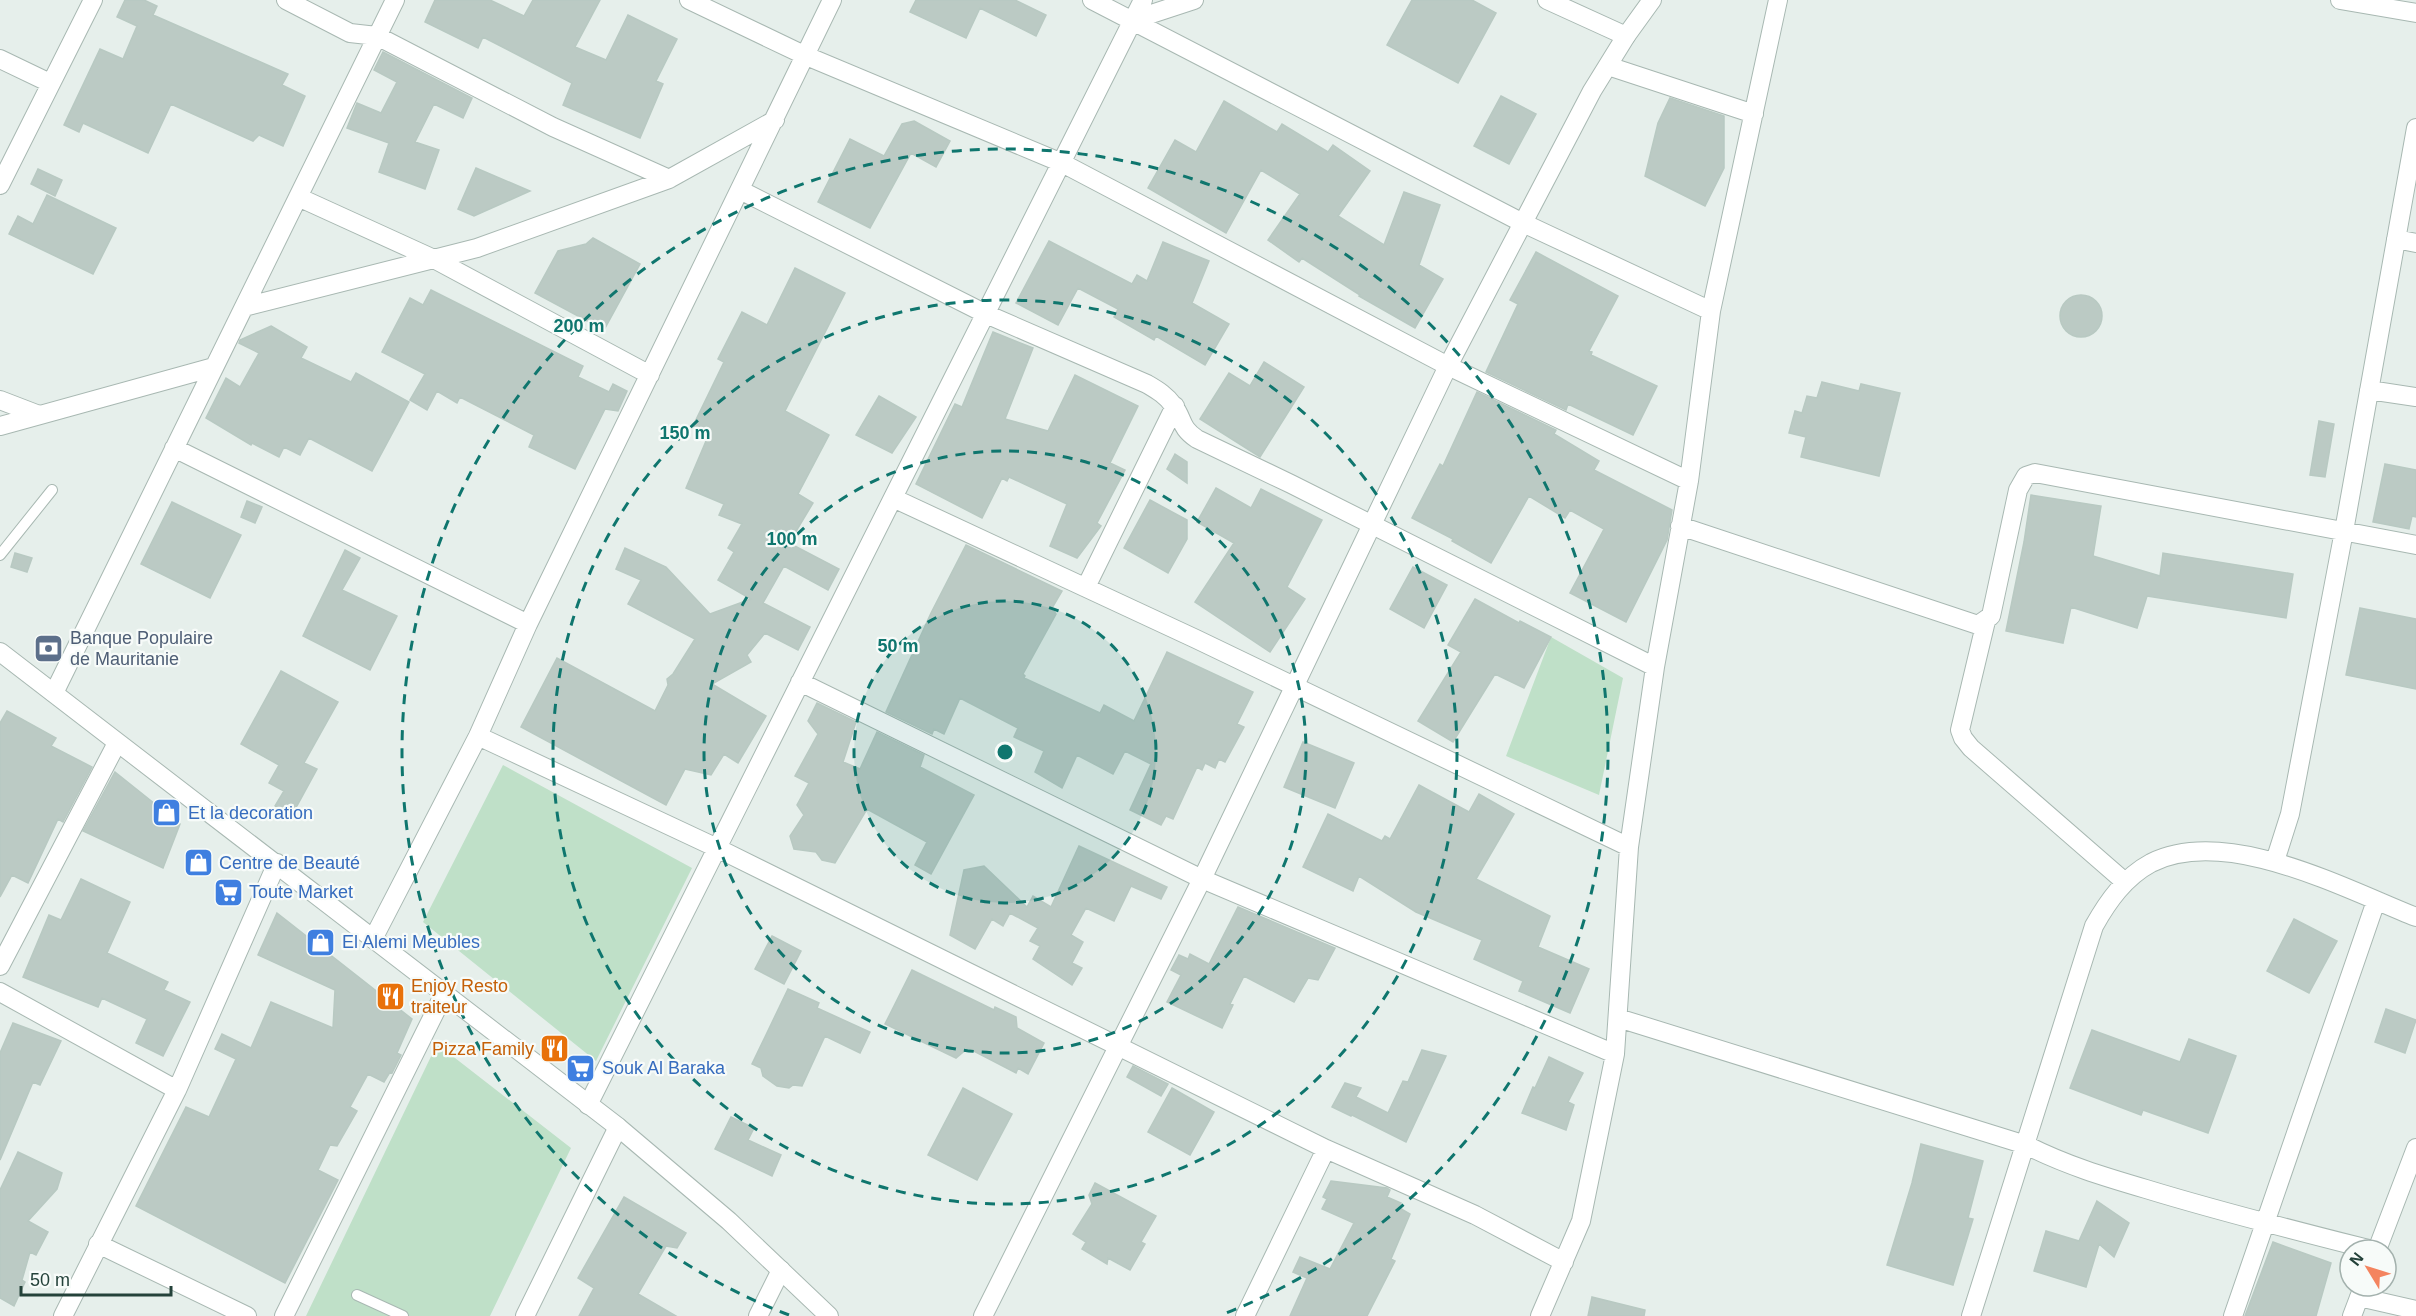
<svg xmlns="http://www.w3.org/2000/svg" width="2416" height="1316" viewBox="0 0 2416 1316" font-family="Arial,sans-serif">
<rect width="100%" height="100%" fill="#e6efeb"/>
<path fill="#bfe0c8" d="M1551,637L1623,678L1599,795L1506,756Z
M503,765L692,868L596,1061L423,922Z
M437,1044L571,1148L490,1316H306Z"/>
<path fill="#bbcac4" stroke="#b8c9c2" stroke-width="1.5" d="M125,0H144L157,6L153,15L288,74L282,85L305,96L283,146L259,135L253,141L171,104L148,153L83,123L79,132L64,125L100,49L123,59L137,26L117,17Z
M435,0H490L524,16L533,0H600L575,47L606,60L628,15L677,39L656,81L663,84L640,138L563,105L572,83L483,37L478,48L425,22Z
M916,0H1015L1046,15L1036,36L980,8L966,38L910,12Z
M1412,0H1472L1496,13L1458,83L1387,45Z
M383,52L472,98L463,118L434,104L415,142L439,150L425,189L379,172L389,143L347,128L357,103L381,113L397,82L374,70Z
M1501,96L1536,114L1509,164L1474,146Z
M1670,98L1724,116V168L1705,206L1645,176L1658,123Z
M1224,101L1277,132L1282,124L1328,152L1333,145L1370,171L1338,216L1384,245L1404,192L1440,205L1419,265L1443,279L1415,328L1359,296L1360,295L1302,258L1299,262L1268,240L1300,194L1261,170L1226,233L1148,188L1175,140L1196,152Z
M914,121L950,141L936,167L911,153L870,228L818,202L850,139L884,156L902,124Z
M476,168L530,191L474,216L458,209Z
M38,169L62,180L55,196L31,184Z
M47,195L116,228L93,274L9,234L18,216L33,224Z
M593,238L640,264L604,330L535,293L558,251L586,244Z
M1049,241L1132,284L1137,275L1147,281L1163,242L1209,261L1192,303L1229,324L1205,365L1156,336L1154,340L1114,317L1118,309L1078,288L1058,325L1016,303Z
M1536,252L1618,296L1589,351L1592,352L1591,355L1657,386L1633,435L1568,404L1566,410L1486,372L1518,304L1510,300Z
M795,268L845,293L785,411L829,435L798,494L813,503L789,543L839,569L828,590L784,566L763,603L810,627L798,650L765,633L747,655L751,662L712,684L766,716L738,763L724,754L711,775L685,769L666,805L521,727L557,658L655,711L668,685L667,679L673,674L695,639L628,604L641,580L616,569L625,548L666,567L710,614L751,599L718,580L734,552L728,548L742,524L719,515L724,504L686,488L709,434L693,426L724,362L718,359L742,312L767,325Z
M431,290L583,366L578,377L609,392L613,384L627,391L618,411L605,409L575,469L529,447L534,435L460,397L457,403L437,391L427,410L410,400L425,374L382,352L410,298L423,305Z
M2060 316a21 21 0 1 1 42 0a21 21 0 1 1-42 0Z
M271,326L307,347L301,358L351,382L356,373L409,402L372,471L309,438L300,455L284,447L279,457L252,443L251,445L206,418L226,378L240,387L259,353L239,343L240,340Z
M993,332L1033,348L1005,419L1048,431L1075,375L1138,406L1110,463L1125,470L1097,523L1101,526L1077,558L1050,546L1067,504L1009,477L1007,481L1002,478L982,518L916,484L955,404L962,407Z
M1264,362L1304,387L1260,457L1200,419L1229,373L1250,386Z
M1822,382L1859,391L1861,384L1900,393L1879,476L1801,457L1806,437L1789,433L1795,411L1802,413L1807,396L1817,398Z
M1477,392L1556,430L1554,434L1599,461L1594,470L1672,510L1667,540L1626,622L1570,593L1604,529L1570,510L1565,518L1529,496L1491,563L1452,541L1453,539L1412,518L1440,464L1443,466Z
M879,396L916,417L892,453L856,435Z
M2319,421L2334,424L2325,477L2310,475Z
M1175,454L1187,462V483L1167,469Z
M2385,464L2416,470V517L2412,516L2409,529L2373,522Z
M1216,488L1251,508L1261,489L1322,520L1287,587L1305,599L1270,652L1195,602L1234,543L1197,522Z
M2031,495L2101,506L2093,556L2160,576L2163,553L2293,574L2286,618L2147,596L2137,628L2071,607L2063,643L2006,631L2024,542Z
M1150,500L1187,520V539L1168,573L1124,548Z
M247,501L262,507L255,523L241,517Z
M172,502L241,535L210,598L141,564Z
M966,545L1062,591L1052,608L1056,614L1023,674L1025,676L1024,678L1100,713L1104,705L1134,721L1167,652L1253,692L1237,724L1244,727L1225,762L1219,759L1215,768L1205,763L1202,770L1197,767L1173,819L1166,816L1161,825L1130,810L1151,764L1125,751L1113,774L1077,755L1062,788L1035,772L1044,751L1014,737L1018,728L960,698L944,734L934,729L932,734L886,712L931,613Z
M345,550L360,558L342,590L397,616L370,670L303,636Z
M15,553L32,558L27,572L11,567Z
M1413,567L1447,585L1424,628L1390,609Z
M1475,599L1519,623L1520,621L1551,637L1524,688L1495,674L1453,742L1418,721L1461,652L1448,645Z
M2360,608L2416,619V689L2346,675Z
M281,671L338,702L304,763L317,769L292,815L275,806L284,791L269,783L279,765L241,744Z
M817,703L856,722L843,762L860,769L877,732L924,755L920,767L974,795L931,874L915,865L927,842L867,809L835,863L822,860L816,852L794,849L790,836L804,815L797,805L809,783L795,776L818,734L808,721Z
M7,711L56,738L51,746L92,767L63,822L58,819L28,883L12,875L0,897V723Z
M1303,742L1354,763L1335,808L1284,787Z
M115,772L180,824L163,868L83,831Z
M1419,785L1469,812L1479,794L1514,814L1476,879L1550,916L1538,947L1589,969L1570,1013L1519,991L1523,981L1474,959L1482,940L1416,912L1359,876L1353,891L1303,867L1328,814L1382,841L1385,836L1390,839Z
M1079,846L1167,887L1161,899L1131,886L1114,921L1086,908L1071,935L1083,942L1072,963L1082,968L1072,985L1033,959L1040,946L1030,941L1038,928L1010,913L1003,926L992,919L975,949L950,935L964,870L984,866L1027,907L1033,896L1051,907Z
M81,879L130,902L107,953L168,982L164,990L190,1002L163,1056L136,1043L147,1019L102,998L98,1007L23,977L49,915L61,920Z
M1238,907L1335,948L1318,980L1308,978L1294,1002L1244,976L1230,1004L1233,1005L1222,1028L1167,1002L1181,975L1171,970L1179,955L1188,959L1190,954L1209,964Z
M277,913L412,1019L397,1053L401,1055L392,1073L390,1072L384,1082L368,1074L350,1107L357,1111L337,1146L330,1145L318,1170L338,1180L285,1283L136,1206L186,1107L209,1117L236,1059L215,1049L222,1034L251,1048L271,1002L333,1028L335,990L258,955Z
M2294,919L2337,941L2309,993L2267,971Z
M772,936L801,951L784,984L755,969Z
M912,970L994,1010L995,1007L1016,1017L1017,1028L1044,1043L1028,1074L1018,1068L1016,1073L968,1048L956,1058L885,1024Z
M788,989L819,1003L817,1008L870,1032L860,1053L825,1036L802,1086L793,1085L789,1088L777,1086L763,1076L761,1068L752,1064Z
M2386,1009L2416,1020L2405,1053L2375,1042Z
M13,1023L61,1041L40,1085L33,1082L0,1160V1053Z
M2092,1030L2180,1062L2189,1039L2236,1056L2208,1133L2143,1110L2141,1115L2070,1088Z
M1422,1050L1446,1056L1406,1142L1352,1115L1351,1116L1332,1107L1345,1083L1361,1088L1356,1097L1388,1113L1403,1081L1408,1082Z
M1549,1057L1583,1073L1568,1102L1574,1105L1566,1130L1522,1113L1533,1087L1535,1088Z
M1133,1066L1168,1084L1161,1096L1127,1077Z
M963,1088L1012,1114L977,1180L928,1155Z
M1172,1088L1214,1112L1190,1155L1148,1132Z
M731,1117L754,1128L748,1140L781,1155L772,1176L715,1149Z
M1921,1144L1983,1161L1968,1218L1973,1219L1953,1285L1887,1265L1912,1183Z
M18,1152L62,1173L57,1189L28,1221L48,1232L36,1255L30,1252L22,1280L25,1282L14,1306L0,1298V1190Z
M1331,1181L1387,1188L1390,1190L1387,1197L1401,1203L1398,1207L1410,1214L1391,1259L1395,1261L1367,1316H1290L1307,1278L1293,1272L1300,1257L1330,1269L1354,1223L1322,1209L1327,1199L1323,1197Z
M1095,1183L1156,1216L1141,1242L1145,1244L1130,1270L1108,1258L1107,1264L1082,1249L1086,1242L1073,1234L1092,1204L1089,1195Z
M624,1197L686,1233L677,1248L666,1246L638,1294L676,1316H579L594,1288L578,1278Z
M2097,1201L2129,1223L2114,1257L2099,1244L2086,1287L2034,1271L2046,1231L2079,1241Z
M2273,1242L2331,1263L2316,1316H2245Z
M1592,1297L1645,1310L1644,1316H1588Z"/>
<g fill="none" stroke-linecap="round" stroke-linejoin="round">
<defs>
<path id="service" d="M0,555L52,490
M357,1295L403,1316"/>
<path id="minor" d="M286,0L350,33L377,36L553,127L669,179
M689,0L804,55L1062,163L1448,366L1689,481
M1092,0L1523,223L1711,311
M1547,0L1626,36
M2340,0L2416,13
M1133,20L1194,0
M0,59L50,83
M1608,66L1754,114
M0,185L93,0
M740,190L986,314L1147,384C1157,390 1166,395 1173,405C1184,419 1179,427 1197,439L1291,484L1655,667
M298,197L434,259L650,375
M2396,239L2416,243
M244,307L477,248L669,179L775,120
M2369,390L2416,397
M0,400L39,415
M0,426L214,367
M174,448L528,624
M893,498L1196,639L1629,847
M1680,526L1978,625L1991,616L2018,490L2026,476L2035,473L2416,545
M1086,587L1175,406
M1986,621L1960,730L1963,738L1971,748L2125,882
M800,682L1202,879L1615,1054
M54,693L395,0
M478,736L717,848L1326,1149L1475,1215L1564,1262
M2275,861L2290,814L2344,531L2416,128
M373,939L478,736L528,624L832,0
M0,966L117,743
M0,992L177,1090
M1618,1018L2026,1145C2065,1165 2105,1177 2146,1189C2221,1212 2297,1231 2372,1250
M588,1105L1143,0
M98,1244L247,1316
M2377,1250L2416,1148
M2359,1297L2416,1310
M63,1316L177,1090L277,863
M284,1316L444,994
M525,1316L618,1127
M758,1316L781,1270
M1245,1316L1326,1149
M1540,1316L1581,1221L1615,1054L1629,847L1655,667L1689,481L1711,311L1778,0
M1971,1316L2094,926C2108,901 2125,877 2151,863C2226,825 2345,889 2416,917
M2233,1316L2376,901
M2352,1316L2363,1287"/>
<path id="tertiary" d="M0,652L618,1127L729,1221L829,1316
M983,1316L1202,879L1448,366L1592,91L1626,36L1652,0"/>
</defs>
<use href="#service" stroke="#a8b8b2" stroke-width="12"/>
<use href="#minor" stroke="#a8b8b2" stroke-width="20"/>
<use href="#tertiary" stroke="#a8b8b2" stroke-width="20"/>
<use href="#service" stroke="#fff" stroke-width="10"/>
<use href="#minor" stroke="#fff" stroke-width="18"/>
<use href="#tertiary" stroke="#fff" stroke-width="18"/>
</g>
<circle cx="1005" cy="752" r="151" fill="#0f766e" fill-opacity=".12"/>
<g fill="none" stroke="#0f766e" stroke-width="3" stroke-dasharray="10 8">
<circle cx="1005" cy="752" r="151"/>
<circle cx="1005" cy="752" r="301"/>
<circle cx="1005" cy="752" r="452"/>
<path d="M789 1315A603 603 0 1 1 1221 1315"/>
</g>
<defs>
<symbol id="bank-square" viewBox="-11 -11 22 22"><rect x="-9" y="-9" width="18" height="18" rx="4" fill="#5c6f8a" stroke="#f7fbf9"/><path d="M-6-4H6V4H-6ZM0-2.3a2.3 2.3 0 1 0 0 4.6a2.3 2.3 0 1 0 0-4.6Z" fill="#fff"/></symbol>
<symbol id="shop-square" viewBox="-11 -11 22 22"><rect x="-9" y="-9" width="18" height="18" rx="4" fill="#3f7fe0" stroke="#f7fbf9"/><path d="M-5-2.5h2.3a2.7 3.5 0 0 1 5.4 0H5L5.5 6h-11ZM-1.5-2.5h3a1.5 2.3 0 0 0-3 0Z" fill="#fff"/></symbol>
<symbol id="supermarket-square" viewBox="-11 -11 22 22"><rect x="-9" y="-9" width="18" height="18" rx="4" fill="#3f7fe0" stroke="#f7fbf9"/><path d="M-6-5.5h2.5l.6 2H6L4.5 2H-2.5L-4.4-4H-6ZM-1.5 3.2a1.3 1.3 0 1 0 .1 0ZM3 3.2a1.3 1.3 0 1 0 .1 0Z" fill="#fff"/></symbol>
<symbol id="restaurant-square" viewBox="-11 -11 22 22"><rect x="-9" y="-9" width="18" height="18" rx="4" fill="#e8710a" stroke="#f7fbf9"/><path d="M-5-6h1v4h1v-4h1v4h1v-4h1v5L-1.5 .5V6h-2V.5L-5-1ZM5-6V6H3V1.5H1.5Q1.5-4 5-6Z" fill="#fff"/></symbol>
</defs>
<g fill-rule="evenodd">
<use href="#bank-square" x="32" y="632" width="33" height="33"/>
<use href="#shop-square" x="150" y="796" width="33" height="33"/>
<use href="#shop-square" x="182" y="846" width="33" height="33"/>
<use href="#supermarket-square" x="212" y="876" width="33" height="33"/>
<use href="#shop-square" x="304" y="926" width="33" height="33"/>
<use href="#restaurant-square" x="374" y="980" width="33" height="33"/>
<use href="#restaurant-square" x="538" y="1032" width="33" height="33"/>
<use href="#supermarket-square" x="564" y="1052" width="33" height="33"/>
</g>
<g text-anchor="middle" stroke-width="4.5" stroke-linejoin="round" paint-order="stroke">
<g font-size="18" fill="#4e5e75" stroke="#f7fbf9" text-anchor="start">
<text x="70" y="644">Banque Populaire<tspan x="70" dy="21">de Mauritanie</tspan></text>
</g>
<g font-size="18" fill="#366cbe" stroke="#f7fbf9" text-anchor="start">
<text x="188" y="819">Et la decoration</text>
<text x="219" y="869">Centre de Beauté</text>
<text x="249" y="898">Toute Market</text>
<text x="342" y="948">El Alemi Meubles</text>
<text x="602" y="1074">Souk Al Baraka</text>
</g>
<g font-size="18" fill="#c56008" stroke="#f7fbf9" text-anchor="start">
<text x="411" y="992">Enjoy Resto<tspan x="411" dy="21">traiteur</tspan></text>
<text x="534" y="1055" text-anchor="end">Pizza Family</text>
</g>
</g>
<circle cx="1005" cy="752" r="9" fill="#0f766e" stroke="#f7fbf9" stroke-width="3"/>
<g font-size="18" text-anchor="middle" font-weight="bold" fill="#0f766e" stroke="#f7fbf9" stroke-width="4.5" stroke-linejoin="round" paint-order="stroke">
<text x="579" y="332">200 m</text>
<text x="685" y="439">150 m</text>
<text x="792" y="545">100 m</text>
<text x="898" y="652">50 m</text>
</g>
<g transform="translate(2368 1268) rotate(308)"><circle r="28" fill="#f7fbf9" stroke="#a3b1ad" stroke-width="1.5"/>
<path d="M0-4.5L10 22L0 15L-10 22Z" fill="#f4845f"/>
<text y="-9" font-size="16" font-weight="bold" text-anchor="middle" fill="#24423a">N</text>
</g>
<path d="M21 1286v9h150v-9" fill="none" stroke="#24423a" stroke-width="3"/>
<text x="30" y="1286" font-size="18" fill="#24423a" stroke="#f7fbf9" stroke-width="4.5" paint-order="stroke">50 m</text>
</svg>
